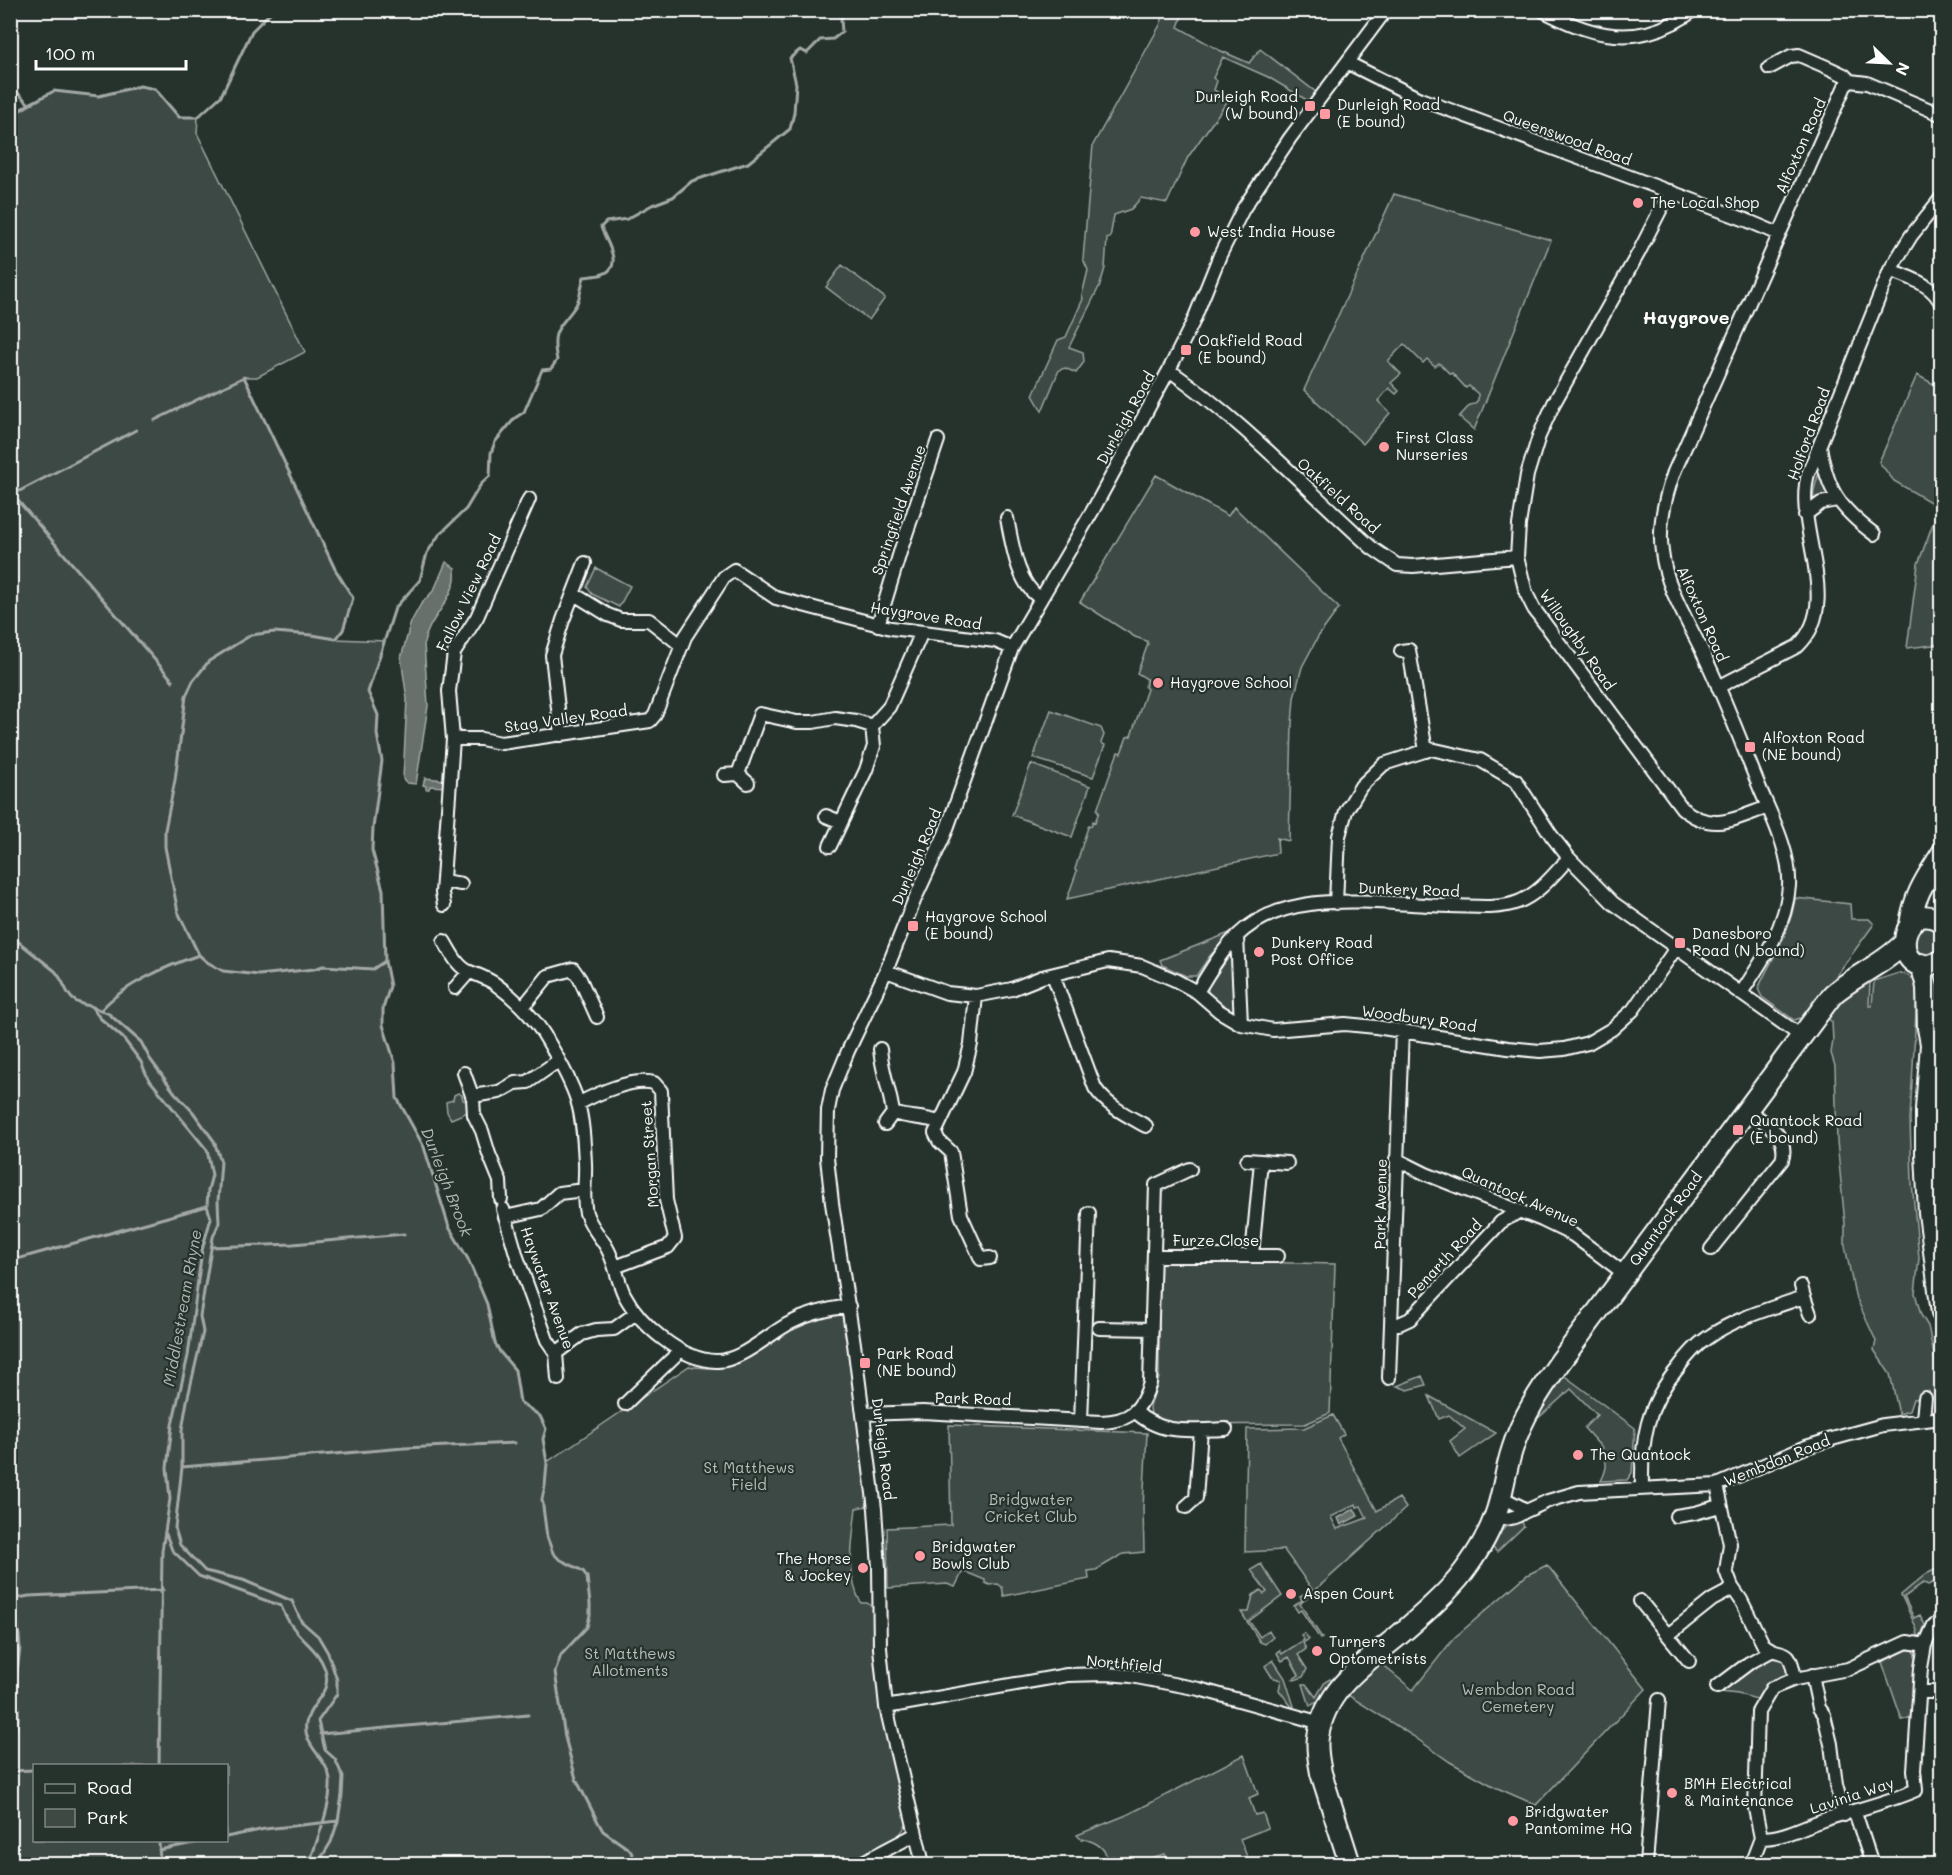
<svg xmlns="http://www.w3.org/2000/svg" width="1952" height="1875" viewBox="0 0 1952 1875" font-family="Mali,sans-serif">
<rect width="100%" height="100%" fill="#26332d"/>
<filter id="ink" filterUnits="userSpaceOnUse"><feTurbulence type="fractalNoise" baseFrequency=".0167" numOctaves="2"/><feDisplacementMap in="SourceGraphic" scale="12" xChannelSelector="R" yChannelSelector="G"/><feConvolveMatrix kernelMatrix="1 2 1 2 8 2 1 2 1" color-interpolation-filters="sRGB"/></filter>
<g filter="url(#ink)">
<path fill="#3e4944" stroke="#9ea4a2" stroke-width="1.5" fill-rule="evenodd" d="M1165,11H1184L1178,27L1219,50L1249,63L1260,49L1317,93L1310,102L1268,77L1223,57L1213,78L1217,81L1214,90L1229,99L1188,157L1167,203L1141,198L1131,209L1114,215L1110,238H1107L1105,268L1100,285L1069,347L1083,352L1084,362L1076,373L1065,368L1059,370L1042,411L1033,395L1058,340L1066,337L1083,299L1082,295L1088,270L1083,259L1093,145L1160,25Z
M140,86L155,89L179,117H198L197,133L305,352L257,377H244L335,569L353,598L343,630L336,639L385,641L368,692L378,715L377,734L382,761L373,828L372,850L383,890L385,961L390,986L383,1009V1025L395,1063L397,1098L424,1147L449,1227L468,1259L487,1304L495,1343L500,1352L515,1370L520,1402L540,1416L546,1429L543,1439L547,1462L689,1366C702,1368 717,1370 731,1366C755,1358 773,1339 795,1328C810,1320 828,1316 845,1314L868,1506L856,1508C853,1538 845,1575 861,1603H867L873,1607L874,1640L907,1823C897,1845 870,1854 849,1864H11L10,117L54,91L99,96ZM34,1766H226V1840H34Z
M1394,194L1551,240L1474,430L1459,417L1470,405L1474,404L1478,400V394L1469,386L1466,388L1452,373L1450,374L1439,363L1435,366L1427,359L1423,363L1404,344L1388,361L1401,374L1391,383L1399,391L1396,394L1389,388L1378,401L1390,413L1363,444L1304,390Z
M842,265L885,298L869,320L826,287Z
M1917,375L1941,388L1942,644L1907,648L1918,564L1939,507L1894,481L1879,462Z
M1821,465L1832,495L1813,505L1814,490Z
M1156,475L1228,516L1234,507L1339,608L1318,637L1302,667L1294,698L1292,724L1289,841L1277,838L1278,853L1067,899L1077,871L1075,869C1080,854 1083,840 1089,825L1091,826L1093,821L1095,822L1099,812L1097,810L1118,752L1121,753L1127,737L1131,736L1147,689L1145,687L1147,679L1137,673L1148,644L1147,641L1135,637L1080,602Z
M596,568L630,586L619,607L592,594L587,587Z
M1051,710L1101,728L1104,735L1101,743L1105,745L1093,777L1033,758Z
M1031,764L1090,786L1072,837L1012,815Z
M1795,898L1850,904L1851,919H1869L1874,924L1812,1009L1804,1017L1794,1020L1762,997L1758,989C1772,957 1790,935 1795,898Z
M1914 941a14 14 0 1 1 28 0a14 14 0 1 1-28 0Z
M1232,932L1209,957L1196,976H1186L1162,965L1160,960Z
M1230,952H1233L1236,1014L1231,1013L1208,995C1206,979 1221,965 1230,952Z
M1899,973C1913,975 1916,981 1917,994L1910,1119L1912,1182L1919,1258L1915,1293L1921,1315L1928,1326L1939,1378L1936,1397L1913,1399L1909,1411L1899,1414L1890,1374L1874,1350L1876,1341L1855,1295L1845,1246V1224L1837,1141L1835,1066L1831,1053L1833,1041L1832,1022L1826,1017C1839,1000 1853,993 1870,981L1869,1006H1872L1874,981Z
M1941,1049V1217L1935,1156L1936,1091Z
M458,1093L462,1095L463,1100L469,1102L470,1111L451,1119L447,1112L446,1102L453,1100L454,1095Z
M1164,1260L1335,1264L1330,1413L1305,1424L1164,1425L1156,1421L1151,1415L1150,1407L1159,1378V1265Z
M1562,1374L1635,1428L1632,1473L1627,1480L1601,1481C1607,1469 1609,1462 1600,1450L1602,1448L1584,1428L1597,1415L1571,1389L1534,1422Z
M1422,1376L1426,1385L1408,1390L1397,1386Z
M1429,1396L1496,1433L1460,1458L1450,1441L1465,1429L1449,1415L1439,1419Z
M1333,1415L1344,1434L1338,1438L1377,1511L1399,1498L1406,1508L1300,1604L1322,1638L1320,1639L1301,1610L1298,1612L1294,1606L1302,1600L1300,1597L1312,1589L1284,1550L1245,1552L1247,1429L1304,1428ZM1356,1504L1357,1507L1361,1506L1367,1518L1337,1529L1331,1517Z
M949,1425L1147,1433L1143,1508L1144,1552L1123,1554L1096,1570L1088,1571L1089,1579L1004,1596L1002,1587L998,1584L990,1585L985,1583V1580L963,1571L955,1587L947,1584L888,1588L887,1528L951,1525Z
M1520,1519L1524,1526L1497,1552L1492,1547C1499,1533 1505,1523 1520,1519Z
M1261,1564L1282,1596L1249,1621L1260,1637L1269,1630L1273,1637L1265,1644L1260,1642L1241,1612H1249L1253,1595L1261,1590L1264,1594L1267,1592L1251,1570Z
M1547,1565L1646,1689L1536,1805L1495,1787L1450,1762L1413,1736L1346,1694L1380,1663L1413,1690L1454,1638L1527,1575Z
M1941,1567V1579L1928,1585L1924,1583C1916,1586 1912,1593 1904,1597L1914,1618L1920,1615L1925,1625L1921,1635L1918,1636L1916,1627L1901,1595L1926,1574Z
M1304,1633L1309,1639L1303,1643L1306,1649L1298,1655L1307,1669L1303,1677L1295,1680L1293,1679L1299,1675L1289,1657L1282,1661L1277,1653L1280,1650L1282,1654L1304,1640L1301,1635Z
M1907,1650H1912L1915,1654L1912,1717L1902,1720L1882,1662Z
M1780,1654L1791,1672L1768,1682L1757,1699L1738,1694L1711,1691L1712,1687Z
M1273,1660L1285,1678L1294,1706L1292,1707L1279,1690L1281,1680L1272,1677L1265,1666Z
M1330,1679L1332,1681L1317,1702L1310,1706L1303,1684H1306L1316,1697L1325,1682Z
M1244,1755L1258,1794L1249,1798L1255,1815L1263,1813L1268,1828L1240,1839L1250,1864H1169L1165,1854L1128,1864L1114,1856L1107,1857C1104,1846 1092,1840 1081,1839L1077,1835L1129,1814Z"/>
<path fill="#67706c" stroke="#a4a9a7" stroke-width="1.5" d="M446,562L455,568C455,573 456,579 454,583C449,605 428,620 424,643L428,706L416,784L407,783L403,779L407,699L401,658L411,622L421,604L434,590Z
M425,778L445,780V787L430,786L429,789H426V786L423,785Z
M1354,1509L1358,1516L1341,1525L1338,1518Z"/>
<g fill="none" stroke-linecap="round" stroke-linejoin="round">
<path stroke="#a4a9a7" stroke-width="3" d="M10,85L29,104L10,116
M29,104L54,91L99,96L140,86L155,89L179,117H198L221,96L252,31L273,10
M155,420L244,377L335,569L353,598L343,630L336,639L312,635L274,632L251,635L209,661L193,681L186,696L175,780L165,830V847L178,912L199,955
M13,495L173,681
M10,496L136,430
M10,935L55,971C70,988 63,1002 91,1006L100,1018L123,1038L141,1062L148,1078L207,1150L212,1175L208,1190L207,1206L211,1218L202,1250L188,1356L172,1425L167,1468L170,1499L162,1551L159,1766
M91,1006L109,1014L141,1042L150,1059L175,1093L193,1112L214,1141L221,1162L218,1201L219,1223L213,1237L200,1316L203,1332L187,1401L182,1430V1467L175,1528L180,1545L205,1571L243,1580L292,1601L301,1621L318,1636L328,1653L337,1680V1694L318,1721L325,1750L335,1759L343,1777L342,1795L338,1821L331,1842L320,1860L321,1864
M102,1009C123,985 169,965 199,955L207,962L223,971L259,975L314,969L323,966L373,969L385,961
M212,1247L293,1244L404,1234
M10,1261L207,1206
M10,1319V1339
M10,1374L15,1418L13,1478L14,1573L20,1648L14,1695L18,1707V1721L10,1747
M182,1467L404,1448L515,1443
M166,1534L172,1550L199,1576L281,1606C284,1613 287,1620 292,1626C304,1643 318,1649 325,1669C333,1694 310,1701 306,1723C302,1746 328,1758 330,1780C331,1800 324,1820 318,1838C315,1847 311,1856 310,1864
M18,1598L29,1596L163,1590
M320,1734L528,1715
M10,1771L34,1770
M226,1837L265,1829L338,1821
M159,1840L160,1864
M159,1850L209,1840
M637,1864L630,1850L603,1831L598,1822L576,1779L565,1737L555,1672L561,1655L587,1627L590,1615V1604L587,1577L583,1571L559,1559L553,1553L547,1537L542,1499L545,1486L547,1463L543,1439L546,1429L540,1416L520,1402L515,1370L500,1352L495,1343L487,1304L468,1259L449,1227L424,1147L397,1098L395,1063L383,1025V1009L390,986L385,961L383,890L372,850L373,828L382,761L377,734L378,715L368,692L395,608L420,580L427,553L439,535L466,509L481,484L490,476L491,453L495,442L515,418L524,412L542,370L551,369L557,360C550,327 561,328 576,305C581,296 581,286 584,277C590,276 598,276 603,274C625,266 605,240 601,227L606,222L627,219L652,205L673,197L692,181L748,163L790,129L794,113L796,84L790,58L800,50L807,53L820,40L833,39L842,32L841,19L843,14L851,10"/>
<defs>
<path id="street" d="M1542,10C1585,33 1627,47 1673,23C1680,19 1687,16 1693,10
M1348,63L1420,99L1746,220L1779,234
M1769,68L1791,56L1799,55L1829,68L1844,75L1850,81L1867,83L1942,115
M1670,191L1639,252L1554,403L1539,436L1527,475L1519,525L1517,557L1526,593L1534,609L1682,808C1712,834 1736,818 1768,807
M1890,270C1909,277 1937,286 1942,307
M1169,370C1243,421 1305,488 1372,548L1397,565L1413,566L1517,557
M1820,446C1827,490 1839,508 1874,534
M1805,515L1821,503L1837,500
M1007,518C1012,543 1017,584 1040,598
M574,594L608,615L621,620H649L682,646
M878,625L901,549L938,440
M1401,651L1409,650L1426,751
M1718,687L1798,646C1844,601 1793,529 1808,474L1890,270L1911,236L1942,197
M561,735L552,655L563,620L585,563
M453,739L449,691L454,653L477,617L529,499
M738,774L760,714L797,722H813L835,718L856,721L872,726L889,707L922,632
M724,775L738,774L748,783
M826,816L841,822
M830,846L866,770L874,746L872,726
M443,881L461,884
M1336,903L1339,836L1346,811L1361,786L1384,764L1431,749L1480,760L1516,781L1551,835L1569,858L1613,903L1801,1036
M444,905L442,893L453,739H481L501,743L650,721L655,715L685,637L724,577L734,570L776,598L891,628L995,641L1012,648
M1237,936L1241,1024
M444,941C451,952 457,967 470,972C478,975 486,978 494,983C516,999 536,1019 549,1043C559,1060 571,1081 577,1100C583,1119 584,1143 585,1163C586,1180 582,1196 586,1213C590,1226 600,1236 607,1248C615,1262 617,1279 624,1294C640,1325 681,1360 716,1361C739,1362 768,1335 788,1324C807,1314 827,1309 849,1306
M886,971L947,993L976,996L1012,989L1042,977L1108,961L1142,966L1175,980L1197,992L1219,1011L1241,1024L1273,1030L1345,1024L1376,1027L1508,1048L1540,1051L1564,1049L1588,1043L1612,1029L1633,1010L1676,948
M1053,975L1095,1088C1107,1106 1128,1116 1146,1126
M455,988L469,972
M1197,992C1209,973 1220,953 1236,937C1288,885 1384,905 1450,906C1473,906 1497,910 1518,902C1539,894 1554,874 1569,858
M1741,993C1763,960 1786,927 1789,886C1791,855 1773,819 1761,791C1742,745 1725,698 1703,653C1688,621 1666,588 1662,552C1658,525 1665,497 1674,472L1845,86L1850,81
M976,996L971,1044L964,1072L935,1133L939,1141L951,1152L961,1215L981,1259L990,1258
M523,1007L548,976L573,969L580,979L597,1017
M880,1049C882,1071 890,1091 893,1113C908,1118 923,1117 939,1122
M464,1073L473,1098L474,1115L482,1131L489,1154L500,1181L501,1199
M472,1096L499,1092L515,1083L528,1082L558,1061
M578,1104C596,1094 633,1077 654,1083L661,1091L666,1200L675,1238L668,1247L615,1267
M885,1124L893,1113
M1396,1159L1426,1174L1542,1220L1573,1235L1625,1274
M1247,1160L1261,1161
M503,1209L517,1257L547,1340L556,1353L558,1379
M505,1217L541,1209L559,1193L584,1190
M1711,1249L1782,1160C1790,1135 1764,1122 1747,1110
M1252,1255L1261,1161L1287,1163
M1154,1256H1278
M1804,1297L1810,1314
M1392,1324H1399L1410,1319L1501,1222L1520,1211
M1099,1328L1152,1329
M556,1353L582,1334L596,1330L614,1329L636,1313
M1389,1378L1402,1030
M625,1404L681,1350
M1135,1411C1160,1436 1193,1430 1226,1429
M864,1414L923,1412L1101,1422C1130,1421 1141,1411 1150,1383L1156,1185L1190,1169
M1923,1419L1925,1398
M1081,1421L1089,1213
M1642,1488C1641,1440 1646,1406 1678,1368C1686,1357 1695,1346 1707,1338C1735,1318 1772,1308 1804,1297L1801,1286
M1186,1507L1196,1498L1201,1430
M1524,1512L1548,1501L1579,1492L1717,1485L1806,1447L1832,1439L1883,1425L1942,1418
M1676,1516L1695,1513L1720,1506
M1495,1518C1506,1519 1515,1519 1524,1512L1521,1507L1501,1497
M1732,1587L1741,1600L1763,1644C1782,1661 1789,1640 1795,1679
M1640,1601L1689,1661
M1668,1635L1712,1600L1727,1592L1732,1587L1726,1571L1730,1544L1717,1485
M1812,1675L1819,1708L1824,1715L1831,1744L1836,1785L1844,1815
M1717,1687L1749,1663L1773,1650
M1921,1692H1942
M886,1707L1067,1675L1107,1674L1131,1676L1199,1689L1321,1723
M1855,1812L1872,1864
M1761,1838C1784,1838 1802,1827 1823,1820C1855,1810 1886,1803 1916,1790L1914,1770L1921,1668L1925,1645
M859,1864L916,1834
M923,1864L886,1707L880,1648L879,1568L875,1509L854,1344L832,1203L827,1158L828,1110L832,1090L848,1051L886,971L914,901L945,834L1012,648L1093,510L1169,370L1193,322L1220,255L1243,209L1290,138L1386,10
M1646,1864L1659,1700
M1751,1864L1761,1838L1755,1809L1758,1712L1772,1688L1795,1679L1848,1669L1907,1642L1925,1645L1934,1625L1942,1620"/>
<path id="primary" d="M1942,922C1896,893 1889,989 1942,960
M1910,925C1914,895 1926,879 1942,853
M1921,964L1927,987L1928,1028L1931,1044L1926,1109V1154L1929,1213L1942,1313
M1350,1864L1321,1773C1319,1761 1316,1749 1318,1737C1325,1689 1364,1664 1398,1636C1419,1618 1440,1600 1458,1579C1473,1560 1487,1539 1495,1516C1503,1495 1505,1471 1512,1450C1522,1417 1541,1389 1560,1362L1833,994C1855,975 1884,964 1904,943"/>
</defs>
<use href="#street" stroke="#fff" stroke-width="16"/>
<use href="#primary" stroke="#fff" stroke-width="24"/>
<use href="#street" stroke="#26332d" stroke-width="12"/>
<use href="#primary" stroke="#26332d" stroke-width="20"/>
</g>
</g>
<g fill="#ff9aa2" stroke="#26332d" stroke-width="2">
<rect x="1304" y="100" width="12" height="12" rx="3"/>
<rect x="1319" y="108" width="12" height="12" rx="3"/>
<circle cx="1638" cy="203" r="6"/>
<circle cx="1195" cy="232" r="6"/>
<rect x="1180" y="344" width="12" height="12" rx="3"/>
<circle cx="1384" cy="447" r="6"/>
<circle cx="1158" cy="683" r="6"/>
<rect x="1744" y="741" width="12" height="12" rx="3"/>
<rect x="907" y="920" width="12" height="12" rx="3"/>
<rect x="1674" y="937" width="12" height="12" rx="3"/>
<circle cx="1259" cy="952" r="6"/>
<rect x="1732" y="1124" width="12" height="12" rx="3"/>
<rect x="859" y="1357" width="12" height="12" rx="3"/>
<circle cx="1578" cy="1455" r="6"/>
<circle cx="920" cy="1556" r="6"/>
<circle cx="863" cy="1568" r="6"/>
<circle cx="1291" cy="1594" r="6"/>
<circle cx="1317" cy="1651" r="6"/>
<circle cx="1672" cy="1793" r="6"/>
<circle cx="1513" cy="1821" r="6"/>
</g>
<g text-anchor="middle" stroke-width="4.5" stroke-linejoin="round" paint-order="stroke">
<g font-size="15" fill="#fff" stroke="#26332d" text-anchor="start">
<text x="1298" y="102" text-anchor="end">Durleigh Road<tspan x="1298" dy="17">(W bound)</tspan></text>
<text x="1337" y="110">Durleigh Road<tspan x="1337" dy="17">(E bound)</tspan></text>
<text x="1650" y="208">The Local Shop</text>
<text x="1207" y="237">West India House</text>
<text x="1198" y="346">Oakfield Road<tspan x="1198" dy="17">(E bound)</tspan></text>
<text x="1396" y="443">First Class<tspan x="1396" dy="17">Nurseries</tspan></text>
<text x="1170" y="688">Haygrove School</text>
<text x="1762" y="743">Alfoxton Road<tspan x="1762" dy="17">(NE bound)</tspan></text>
<text x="925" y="922">Haygrove School<tspan x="925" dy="17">(E bound)</tspan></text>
<text x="1692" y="939">Danesboro<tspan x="1692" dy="17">Road (N bound)</tspan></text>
<text x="1271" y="948">Dunkery Road<tspan x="1271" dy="17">Post Office</tspan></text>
<text x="1750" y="1126">Quantock Road<tspan x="1750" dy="17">(E bound)</tspan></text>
<text x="877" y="1359">Park Road<tspan x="877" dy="17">(NE bound)</tspan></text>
<text x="1590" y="1460">The Quantock</text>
<text x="932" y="1552">Bridgwater<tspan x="932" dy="17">Bowls Club</tspan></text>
<text x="851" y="1564" text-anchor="end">The Horse<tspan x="851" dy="17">&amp; Jockey</tspan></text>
<text x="1303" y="1599">Aspen Court</text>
<text x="1329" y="1647">Turners<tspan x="1329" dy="17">Optometrists</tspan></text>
<text x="1684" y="1789">BMH Electrical<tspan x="1684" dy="17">&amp; Maintenance</tspan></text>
<text x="1525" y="1817">Bridgwater<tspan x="1525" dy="17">Pantomime HQ</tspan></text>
</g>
<g font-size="15" fill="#fff" stroke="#26332d">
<text transform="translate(1567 138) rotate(20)" y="5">Queenswood Road</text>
<text transform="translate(1801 146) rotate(-66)" y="5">Alfoxton Road</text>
<text transform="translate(1126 418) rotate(-61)" y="5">Durleigh Road</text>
<text transform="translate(1809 434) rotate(-70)" y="5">Holford Road</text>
<text transform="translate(1338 496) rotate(42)" y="5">Oakfield Road</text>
<text transform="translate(899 510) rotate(-71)" y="5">Springfield Avenue</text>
<text transform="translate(469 593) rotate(-64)" y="5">Fallow View Road</text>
<text transform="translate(1702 614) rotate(66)" y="5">Alfoxton Road</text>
<text transform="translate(926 616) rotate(9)" y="5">Haygrove Road</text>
<text transform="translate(1577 640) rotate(55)" y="5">Willoughby Road</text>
<text transform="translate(566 719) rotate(-8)" y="5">Stag Valley Road</text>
<text transform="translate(917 857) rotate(-67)" y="5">Durleigh Road</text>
<text transform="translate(1409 890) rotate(2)" y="5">Dunkery Road</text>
<text transform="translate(1419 1019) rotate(8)" y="5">Woodbury Road</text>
<text transform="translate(650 1154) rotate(-94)" y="5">Morgan Street</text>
<text transform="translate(1520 1197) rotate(24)" y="5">Quantock Avenue</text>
<text transform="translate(1381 1204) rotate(-89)" y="5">Park Avenue</text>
<text transform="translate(1666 1219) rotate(-54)" y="5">Quantock Road</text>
<text x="1216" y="1246">Furze Close</text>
<text transform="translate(1445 1259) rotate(-47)" y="5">Penarth Road</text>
<text transform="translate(547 1288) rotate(70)" y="5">Haywater Avenue</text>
<text transform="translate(973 1399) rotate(2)" y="5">Park Road</text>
<text transform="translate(883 1449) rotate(83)" y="5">Durleigh Road</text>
<text transform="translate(1777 1461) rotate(-22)" y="5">Wembdon Road</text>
<text transform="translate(1124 1664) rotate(5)" y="5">Northfield</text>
<text transform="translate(1852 1796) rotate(-18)" y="5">Lavinia Way</text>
</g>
<g font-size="15" fill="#bbbfbe" stroke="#26332d">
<text x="749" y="1473">St Matthews<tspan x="749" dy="17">Field</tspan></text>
<text x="1031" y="1505">Bridgwater<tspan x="1031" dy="17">Cricket Club</tspan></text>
<text x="630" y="1659">St Matthews<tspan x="630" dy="17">Allotments</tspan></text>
<text x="1518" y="1695">Wembdon Road<tspan x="1518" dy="17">Cemetery</tspan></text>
</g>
<g font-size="16" font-style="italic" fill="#b3b8b6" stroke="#26332d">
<text transform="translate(447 1182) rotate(69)" y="6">Durleigh Brook</text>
<text transform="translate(182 1308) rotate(-80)" y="6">Middlestream Rhyne</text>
</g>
<g font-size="18" font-weight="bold" fill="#fff" stroke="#26332d">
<text x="1686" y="324">Haygrove</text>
</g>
</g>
<rect width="1952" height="1875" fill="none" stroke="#26332d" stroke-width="36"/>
<rect x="18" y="18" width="1916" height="1839" fill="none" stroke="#fff" stroke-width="2" filter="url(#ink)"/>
<rect x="33" y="1764" width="195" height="78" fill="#26332d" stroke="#7d8581" stroke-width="1.5"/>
<rect x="45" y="1784" width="30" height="9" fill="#26332d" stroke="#7d8581" stroke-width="1.5"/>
<text x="87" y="1794" font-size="18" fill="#ffffff">Road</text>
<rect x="45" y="1809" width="30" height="18" fill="#3e4944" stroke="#7d8581" stroke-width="1.5"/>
<text x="87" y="1824" font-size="18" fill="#ffffff">Park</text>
<g transform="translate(1889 63) rotate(114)" stroke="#26332d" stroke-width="4.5" paint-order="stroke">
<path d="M0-4.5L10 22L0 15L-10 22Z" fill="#ffffff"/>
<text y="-9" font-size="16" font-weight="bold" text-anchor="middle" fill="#ffffff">N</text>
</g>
<path d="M36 60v9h150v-9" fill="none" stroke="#ffffff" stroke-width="3"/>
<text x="45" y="60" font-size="18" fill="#ffffff" stroke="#26332d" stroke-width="4.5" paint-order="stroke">100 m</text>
</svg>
